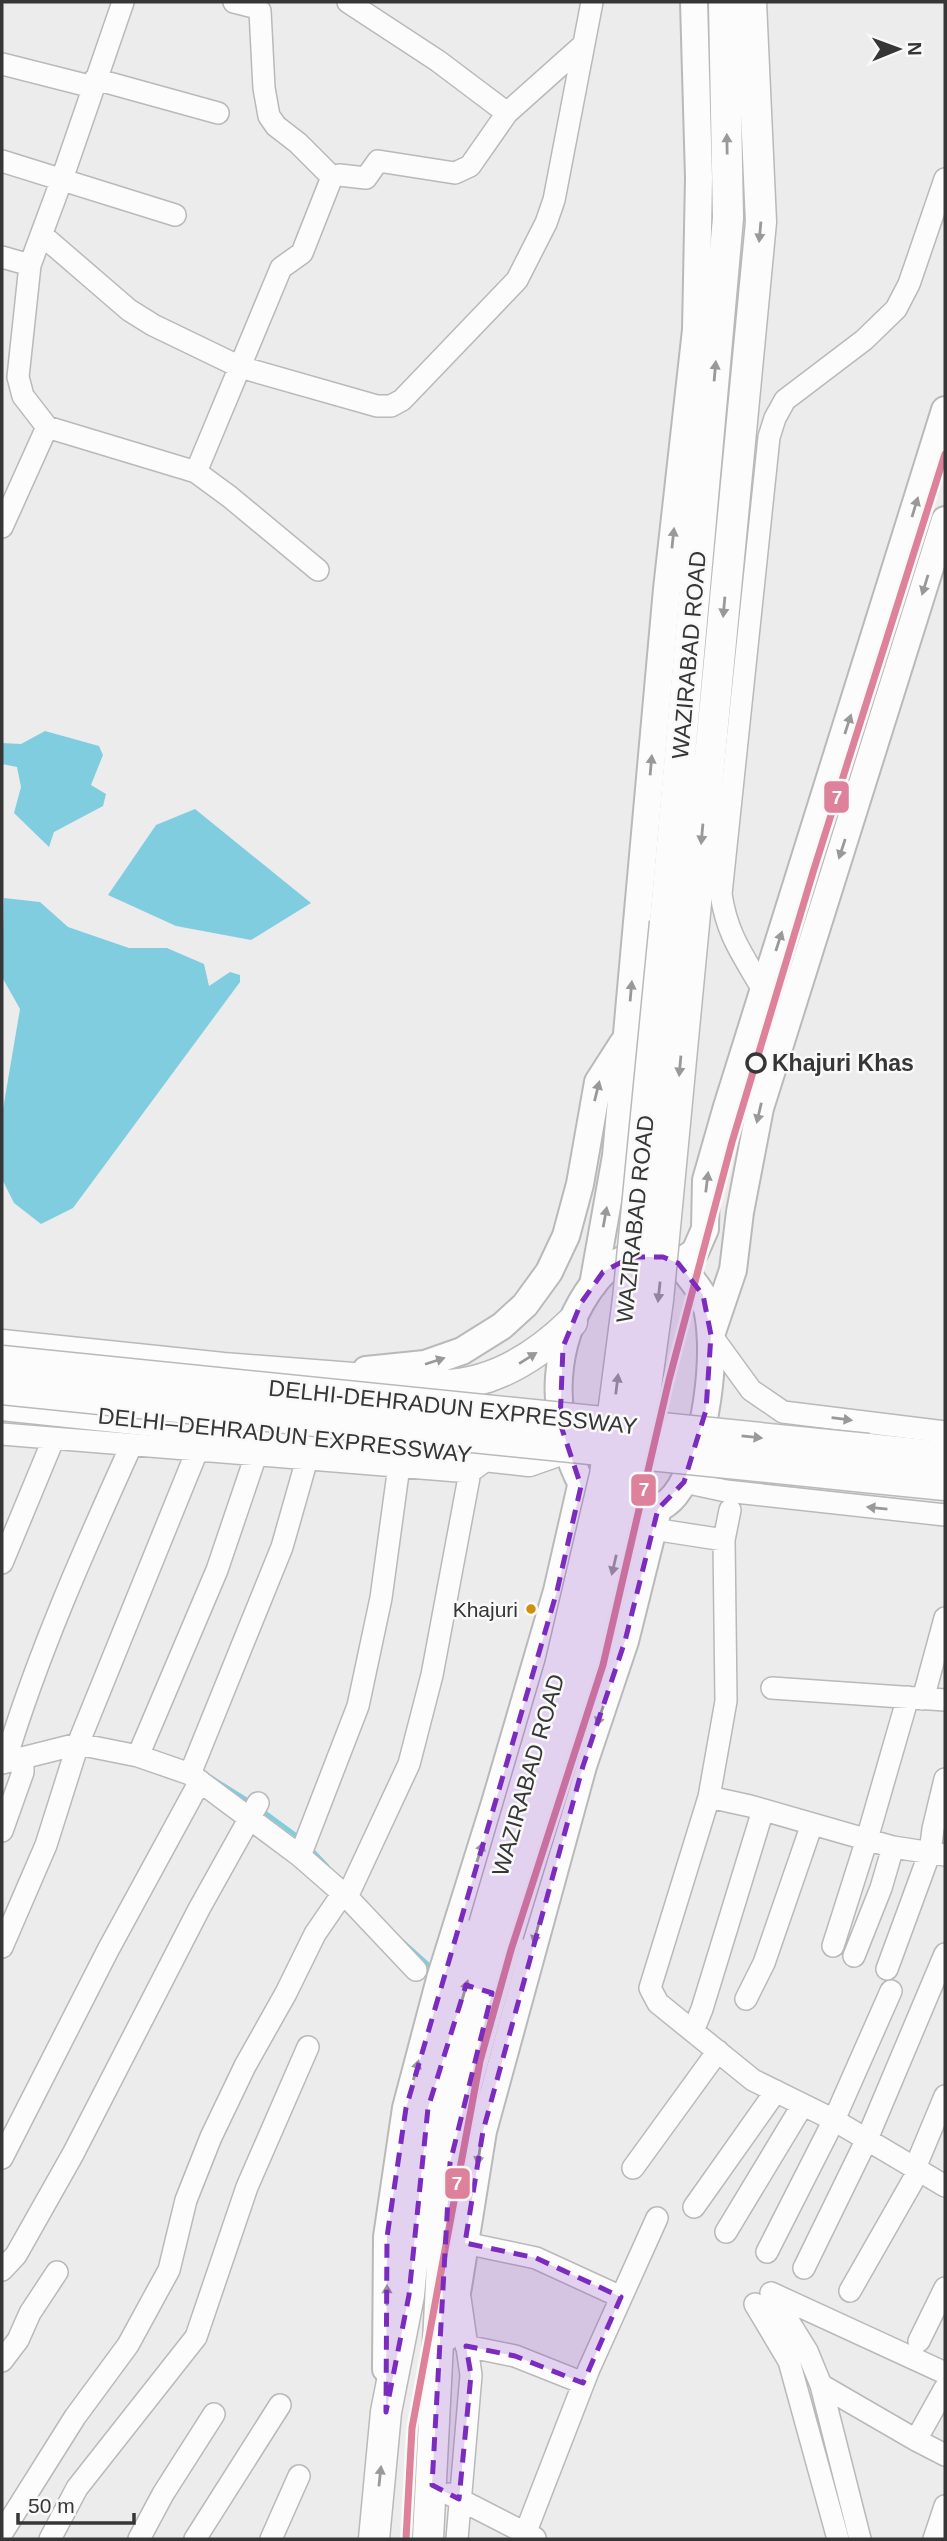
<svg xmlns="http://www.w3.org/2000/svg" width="947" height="2541" viewBox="0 0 947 2541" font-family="Helvetica,sans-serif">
<rect width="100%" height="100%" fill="#ececed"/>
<path fill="#80cde0" d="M45,731L99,746L103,755L91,785L106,794L103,806L54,832L49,847L14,813L21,787L17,767L2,764V743L21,744Z
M195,809L311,903L251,940L176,926L108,895L156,825Z
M4,898L40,902L68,927L129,948H167L204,964L209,986L230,972L240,975V982L73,1208L41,1224L14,1203L2,1179V1115L20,1009L2,977Z"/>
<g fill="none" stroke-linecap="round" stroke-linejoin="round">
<path stroke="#80cde0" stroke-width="4.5" d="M210,1777L250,1802
M260,1809L301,1839
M309,1847L327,1866
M403,1942L433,1969"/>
<defs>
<path id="minor" d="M234,2L254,7L260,11L264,88L269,116L276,126L298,143L332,177
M348,2L438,61L507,113
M2,64L93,87
M95,79L218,113
M2,161L175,215
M42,235L129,310L153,325L240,367L377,406H391L402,400L517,280L546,223L554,200L592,2
M2,257L30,265
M47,427L196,472L281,268L302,253L332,177L339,175L366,178L378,161L455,173L470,166L507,113L582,46
M196,472L230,497L318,570
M2,527L47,427L23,396L18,377L30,265L62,179L123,2
M763,990C743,955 727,935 721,894L769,437L775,418L785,400L864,340L896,309L909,284L945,179
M711,1335L751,1390L783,1412L945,1432
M2,1434L470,1472L490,1457
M684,1482L726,1491L945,1515
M730,1510L724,1540L726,1701L709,1797L650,1988L658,2003L753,2080L834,2120L945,2186
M653,1529L724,1540
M2,1563L53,1440
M772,1688L945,1700
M923,1699L945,1618
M138,1756L217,1570L256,1455
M5,1762C38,1653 84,1550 131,1446
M2,1763L78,1744L138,1756L190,1774L300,1856L347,1897L416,1970
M190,1774L282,1547L307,1459
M709,1797L750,1806L893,1847L945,1855
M2,1831L23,1772V1758
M300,1856L358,1706L381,1598L399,1466
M347,1897L409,1764L432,1675L470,1472
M833,1946L867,1839L908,1697
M2,1947L46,1845L78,1744L197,1451
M854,1956L881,1888L893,1847
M887,1969L930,1852L933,1829L945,1779
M746,1999L764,1963L812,1824
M693,2031L702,2009L763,1810
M2,2158L108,1950L200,1781
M633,2168L718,2051
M915,2168L945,2096
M694,2207L776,2091
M726,2232L802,2106
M465,2243L536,2258L621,2297
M767,2252L834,2120L891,1991
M804,2268L867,2139L945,1954
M2,2270L16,2255L73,2154L199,1909L258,1803
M850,2291L919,2170
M771,2293L807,2351L821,2385L860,2539
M771,2293L945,2373
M755,2304L789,2361L838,2539
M919,2341L945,2288
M466,2346L515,2356L583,2383
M2,2361L18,2340L30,2313L57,2272
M821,2385L916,2440L945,2455
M916,2440L945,2388
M449,2494L535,2538
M2,2533L75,2417L128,2345L158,2290L169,2270L186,2200L211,2137L245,2066L286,1993L315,1934L343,1893
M50,2539L77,2488L196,2337L247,2187L308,2047
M139,2539L163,2494L214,2414
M195,2539L280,2405
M271,2539L299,2476
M457,2539L471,2375L460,2298
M523,2539L589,2369L657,2218
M934,2539L945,2506"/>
<path id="major" d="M647,1255C656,1256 669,1257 677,1263C683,1267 700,1290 703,1296C722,1341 705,1458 675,1495C664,1509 644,1516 627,1515C597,1513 583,1491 573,1465C551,1408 553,1345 587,1293C595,1281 604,1269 616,1263C626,1257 636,1256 647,1255Z
M678,1263L695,1252L705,1229L706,1180L726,1110L945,410
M593,1285L616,1156L667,589L696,330L699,178L694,2
M711,1335L733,1270L740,1212L760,1108L945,520
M366,1370L425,1364L462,1351L502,1326L525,1305L549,1272L566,1236L580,1184L598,1082L623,1043
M447,2337L458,2287L483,2131L583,1766L625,1641L658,1509
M386,2369L387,2237L406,2108L440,1979L495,1803L557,1591L581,1486"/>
<path id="highway" d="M665,922L728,218L724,2
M694,924L761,222L751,2
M2,1345L223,1368L443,1385C494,1384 536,1357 572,1322
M2,1405L529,1461L566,1448
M868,1449L945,1457
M865,1477L945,1485
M374,2539L386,2412L409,2295L422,2162L434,2096L484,1925
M428,2539L444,2225L450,2163L461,2104L508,1935"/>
</defs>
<use href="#minor" stroke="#b9b9b9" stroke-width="24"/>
<use href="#major" stroke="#b9b9b9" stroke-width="30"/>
<use href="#highway" stroke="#b9b9b9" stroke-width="33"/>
<use href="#minor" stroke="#fcfcfc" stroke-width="21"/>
<use href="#major" stroke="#fcfcfc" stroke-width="26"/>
<use href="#highway" stroke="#fcfcfc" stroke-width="30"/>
<defs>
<path id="highway-bridge" d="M2,1361L868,1449
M2,1389L865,1477
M484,1925L560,1666L605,1475L628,1299L665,922
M508,1935L588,1672L632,1488L658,1300L694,924"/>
</defs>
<use href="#highway-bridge" stroke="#b9b9b9" stroke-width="33" stroke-linecap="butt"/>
<use href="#highway-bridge" stroke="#fcfcfc" stroke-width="30"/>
<defs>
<path id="metro-1" d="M406,2539L412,2428L480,2061L511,1950L603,1665L669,1380L732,1142L814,869L945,454"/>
</defs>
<use href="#metro-1" stroke="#f9f9fa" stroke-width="12"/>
<use href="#metro-1" stroke="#de819a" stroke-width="7"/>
</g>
<defs><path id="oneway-solid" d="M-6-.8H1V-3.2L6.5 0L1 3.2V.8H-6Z" transform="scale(1.75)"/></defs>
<g fill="#999">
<use href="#oneway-solid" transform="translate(727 144) rotate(-91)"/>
<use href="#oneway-solid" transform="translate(760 232) rotate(95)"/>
<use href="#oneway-solid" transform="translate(715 371) rotate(-85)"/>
<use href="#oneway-solid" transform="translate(915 507) rotate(-73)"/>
<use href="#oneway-solid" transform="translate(673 538) rotate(-84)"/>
<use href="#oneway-solid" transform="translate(925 585) rotate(107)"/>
<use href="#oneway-solid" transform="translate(724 607) rotate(95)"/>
<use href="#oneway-solid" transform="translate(848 724) rotate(-72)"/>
<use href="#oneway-solid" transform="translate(651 765) rotate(-85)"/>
<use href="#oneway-solid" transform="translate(702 834) rotate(95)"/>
<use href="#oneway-solid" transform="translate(842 849) rotate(108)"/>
<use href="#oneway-solid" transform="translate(779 941) rotate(-72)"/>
<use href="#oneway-solid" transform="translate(631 991) rotate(-85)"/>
<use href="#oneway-solid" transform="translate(680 1066) rotate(95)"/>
<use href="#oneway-solid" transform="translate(597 1091) rotate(-76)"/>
<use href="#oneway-solid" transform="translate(759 1113) rotate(103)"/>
<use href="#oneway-solid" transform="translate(707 1182) rotate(-83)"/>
<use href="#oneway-solid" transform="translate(605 1217) rotate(-80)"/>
<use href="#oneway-solid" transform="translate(659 1292) rotate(96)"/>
<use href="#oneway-solid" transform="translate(528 1358) rotate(-32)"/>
<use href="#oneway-solid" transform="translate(435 1361) rotate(-18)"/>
<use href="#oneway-solid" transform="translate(617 1384) rotate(-83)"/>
<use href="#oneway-solid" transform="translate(842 1419) rotate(7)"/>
<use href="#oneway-solid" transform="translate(752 1437) rotate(6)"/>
<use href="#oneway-solid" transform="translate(877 1508) rotate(-174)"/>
<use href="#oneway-solid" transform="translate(614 1565) rotate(103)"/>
<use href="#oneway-solid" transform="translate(600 1716) rotate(109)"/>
<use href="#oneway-solid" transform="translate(480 1852) rotate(-72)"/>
<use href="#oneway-solid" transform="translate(536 1934) rotate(105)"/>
<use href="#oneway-solid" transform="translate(465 1990) rotate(-74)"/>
<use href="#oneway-solid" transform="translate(416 2070) rotate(-75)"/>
<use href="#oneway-solid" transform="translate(479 2155) rotate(99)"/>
<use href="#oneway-solid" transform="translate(387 2295) rotate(-90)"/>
<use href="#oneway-solid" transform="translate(380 2476) rotate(-84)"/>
</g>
<path fill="#7b2cbf" fill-opacity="0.2" stroke="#7b2cbf" stroke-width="5" stroke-dasharray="14 9" stroke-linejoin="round" d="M631,1257H663L678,1263L703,1295L711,1335L706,1410L684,1482L658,1509L625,1641L583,1766L483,2131L465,2243L536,2258L621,2297L583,2383L515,2356L466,2346L471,2375L459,2499L432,2485L450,2163L492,1993L466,1985L428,2108L409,2295L386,2412L387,2237L406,2108L557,1591L581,1486L560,1423L563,1347L581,1303L603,1272Z"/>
<circle fill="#f9f9fa" stroke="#363636" stroke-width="3.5" cx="756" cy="1063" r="9"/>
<circle fill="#d0900b" stroke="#f9f9fa" stroke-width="2.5" cx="531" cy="1609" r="6"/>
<g text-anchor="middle" stroke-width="5" stroke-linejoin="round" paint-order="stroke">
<g font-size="21" fill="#363636" stroke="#f9f9fa" text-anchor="end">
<text x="518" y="1617">Khajuri</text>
</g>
<g font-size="23" fill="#363636" stroke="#f9f9fa">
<text transform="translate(689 655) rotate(-85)" y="8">WAZIRABAD ROAD</text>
<text transform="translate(635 1219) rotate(-84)" y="8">WAZIRABAD ROAD</text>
<text transform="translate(453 1407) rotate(6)" y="8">DELHI-DEHRADUN EXPRESSWAY</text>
<text transform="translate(285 1435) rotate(6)" y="8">DELHI–DEHRADUN EXPRESSWAY</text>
<text transform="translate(528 1775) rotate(-74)" y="8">WAZIRABAD ROAD</text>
</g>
<g font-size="23" font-weight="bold" fill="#363636" stroke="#f9f9fa" text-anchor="start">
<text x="772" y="1071">Khajuri Khas</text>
</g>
</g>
<g stroke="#f9f9fa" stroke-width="2.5">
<rect x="823" y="780" width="27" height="34" rx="7" fill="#de819a"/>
<rect x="630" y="1473" width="27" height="34" rx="7" fill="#de819a"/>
<rect x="444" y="2167" width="27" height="33" rx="7" fill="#de819a"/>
</g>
<g font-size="19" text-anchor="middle" font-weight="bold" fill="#fff">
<text x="837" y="804">7</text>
<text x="644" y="1496">7</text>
<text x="457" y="2190">7</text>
</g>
<rect width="947" height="2541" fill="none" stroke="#363636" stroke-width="7"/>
<g transform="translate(898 49) rotate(89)" stroke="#f9f9fa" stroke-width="5" paint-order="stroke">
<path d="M0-5L12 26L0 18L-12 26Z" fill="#363636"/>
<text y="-10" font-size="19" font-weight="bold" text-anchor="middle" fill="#363636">N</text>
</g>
<path d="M18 2513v10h116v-10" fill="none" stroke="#363636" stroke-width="3.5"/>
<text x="28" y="2513" font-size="21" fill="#363636" stroke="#f9f9fa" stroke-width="5" paint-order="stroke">50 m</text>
</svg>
